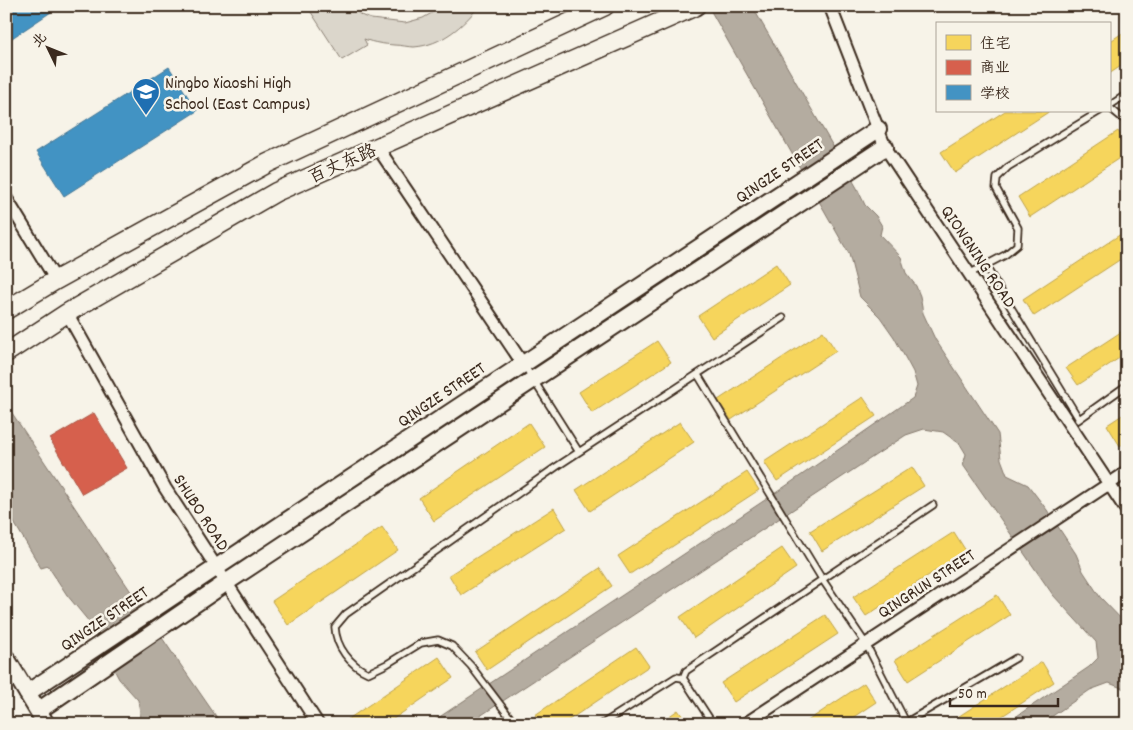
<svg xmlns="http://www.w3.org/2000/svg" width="1133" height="730" viewBox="0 0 1133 730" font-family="Dekko,'LXGW WenKai TC',sans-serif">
<rect width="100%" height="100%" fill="#f7f3e8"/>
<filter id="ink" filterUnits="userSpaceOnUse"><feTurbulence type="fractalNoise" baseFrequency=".02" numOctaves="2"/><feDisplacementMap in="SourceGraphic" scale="10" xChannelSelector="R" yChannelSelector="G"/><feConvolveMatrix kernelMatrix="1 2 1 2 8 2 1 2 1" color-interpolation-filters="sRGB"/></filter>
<g filter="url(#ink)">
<path fill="#dbd6cb" stroke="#8b8074" d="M307,6H347L363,16L371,19L405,23L423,18L444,6H479C463,26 442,45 414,47C408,47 401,45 394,45C384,44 374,43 364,39L367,45L342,60Z"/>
<path fill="#b4aca0" stroke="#84786c" d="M708,6H752L857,188L865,205L876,216L882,226L880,235L901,257L906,273L916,286L920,296L923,313L935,339L998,434L1001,459L1007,475L1028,485L1047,510L1076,554L1083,571L1100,597L1127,625V690L1109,683L1090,690L1041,724H1005L1089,667L1098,658L1096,642L1053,595L963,465L966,454L960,444L943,432L924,429L906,435L468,724H429L780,490L913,398L917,386L913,372L894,337L880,317L860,297L849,254Z
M6,404C77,510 147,618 220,722L218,724L139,723L140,712L138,700L119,679L90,623L67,595L48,566L41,568L6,509Z"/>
<path fill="#f6d55c" stroke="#bea249" d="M1127,30V62L1109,74V42Z
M1005,111H1050L955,173L941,152Z
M1118,131L1127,144V153L1030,217L1018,197Z
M1127,230V255L1034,316L1023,299Z
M776,264L790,285L712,337L698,316Z
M1127,328V353L1078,385L1066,368Z
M823,331L836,351L731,420L718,400Z
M657,341L671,362L592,413L579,392Z
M863,397L876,416L777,481L764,462Z
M1127,412V441L1120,446L1107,425Z
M680,422L694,442L590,511L576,490Z
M529,423L545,447L434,521L419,498Z
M912,467L924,486L822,551L810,531Z
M747,472L759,490L630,574L618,556Z
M554,508L566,528L461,595L449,575Z
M382,527L398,550L288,625L272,601Z
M954,532L966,551L866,616L853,597Z
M782,548L796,568L694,638L680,617Z
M600,568L612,586L487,670L475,652Z
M997,595L1010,615L908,681L895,660Z
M825,615L838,634L734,702L721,683Z
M636,647L649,666L563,724H540L535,715Z
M439,657L453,678L386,724H350L347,720Z
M1042,662L1054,682L990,724H947Z
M864,683L876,702L843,724H803Z
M678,710L688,724H658Z"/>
<path fill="#d6604d" stroke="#a8503f" d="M94,413L127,468L82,494L50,439Z"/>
<path fill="#4393c3" stroke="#417492" d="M6,6H60L6,42Z
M169,67L197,111L64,196L36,152Z"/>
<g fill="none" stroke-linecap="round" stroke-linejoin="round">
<defs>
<path id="lane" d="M1109,106L1127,94
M1109,107L1127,122
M985,265L1079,419
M969,274L1005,255L1017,245L1018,228L996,188L997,178L1008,167L1100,111
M524,365L579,452
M698,375L822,579L866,644L907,724
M1078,420L1127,385
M683,678L686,671L933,505
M905,723L1016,658
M515,724L471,666L452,646L438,640L421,643L387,664L368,673C350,665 336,647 335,627L346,614L556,467L783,318
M602,724L676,677L683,678L713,724"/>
<path id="street" d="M830,6L885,147L1127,511
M378,148L523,364
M6,198L56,280
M67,313L165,488L318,724
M745,724L1127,472"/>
<path id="secondary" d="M6,658L46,724
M27,693L878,129
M38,711L227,582L885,147"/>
<path id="primary" d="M6,310L56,280L268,163L605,6
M6,353L67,313L276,192L696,6"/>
</defs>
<use href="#lane" stroke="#3b2a1e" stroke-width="9"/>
<use href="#street" stroke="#3b2a1e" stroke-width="15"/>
<use href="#secondary" stroke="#3b2a1e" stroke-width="20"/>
<use href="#primary" stroke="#3b2a1e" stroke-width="21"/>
<use href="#lane" stroke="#f7f3e8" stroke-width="5.5"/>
<use href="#street" stroke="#f7f3e8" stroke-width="11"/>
<use href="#secondary" stroke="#f7f3e8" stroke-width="16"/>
<use href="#primary" stroke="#f7f3e8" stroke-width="18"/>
</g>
</g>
<defs>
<symbol id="school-pin" viewBox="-11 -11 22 30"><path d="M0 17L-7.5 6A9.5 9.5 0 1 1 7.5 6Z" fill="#1f6fb2" stroke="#f7f3e8"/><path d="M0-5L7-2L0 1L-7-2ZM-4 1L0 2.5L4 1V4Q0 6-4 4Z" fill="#fff"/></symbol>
</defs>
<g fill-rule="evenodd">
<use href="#school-pin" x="130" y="76" width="32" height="43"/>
</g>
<g text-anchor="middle" stroke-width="5" stroke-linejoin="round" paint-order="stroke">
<g font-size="18" fill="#3b2a1e" stroke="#f7f3e8" text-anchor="start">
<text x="165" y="88">Ningbo Xiaoshi High<tspan x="165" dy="21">School (East Campus)</tspan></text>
</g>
<g font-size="18" fill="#3b2a1e" stroke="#f7f3e8">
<text transform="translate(342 163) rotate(-24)" y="6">百丈东路</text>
<text transform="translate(779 170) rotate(-34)" y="6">QINGZE STREET</text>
<text transform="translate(979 256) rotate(56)" y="6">QIONGNING ROAD</text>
<text transform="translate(441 394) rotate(-34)" y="6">QINGZE STREET</text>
<text transform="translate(202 512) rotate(57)" y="6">SHUBO ROAD</text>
<text transform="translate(926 583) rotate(-33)" y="6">QINGRUN STREET</text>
<text transform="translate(104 618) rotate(-34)" y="6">QINGZE STREET</text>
</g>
</g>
<rect width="1133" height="730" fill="none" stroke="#f7f3e8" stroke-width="25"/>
<rect x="12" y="12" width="1108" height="705" fill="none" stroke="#3b2a1e" stroke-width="2" filter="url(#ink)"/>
<rect x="936" y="22" width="175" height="90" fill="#f7f3e8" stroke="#aca397"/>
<rect x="946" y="35" width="25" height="15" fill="#f6d55c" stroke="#aca397"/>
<text x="980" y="48" font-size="15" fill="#3b2a1e">住宅</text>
<rect x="946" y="60" width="25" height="15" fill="#d6604d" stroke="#aca397"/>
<text x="980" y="72" font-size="15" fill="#3b2a1e">商业</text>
<rect x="946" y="85" width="25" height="15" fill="#4393c3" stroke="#aca397"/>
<text x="980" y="98" font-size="15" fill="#3b2a1e">学校</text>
<g transform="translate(48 48) rotate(313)" stroke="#f7f3e8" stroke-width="4" paint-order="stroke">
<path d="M0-4L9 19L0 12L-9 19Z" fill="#3b2a1e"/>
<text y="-8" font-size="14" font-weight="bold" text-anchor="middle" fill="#3b2a1e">北</text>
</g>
<path d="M950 698v8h108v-8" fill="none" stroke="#3b2a1e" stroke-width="2.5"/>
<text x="958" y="698" font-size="15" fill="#3b2a1e" stroke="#f7f3e8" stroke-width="4" paint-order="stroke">50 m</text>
</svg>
